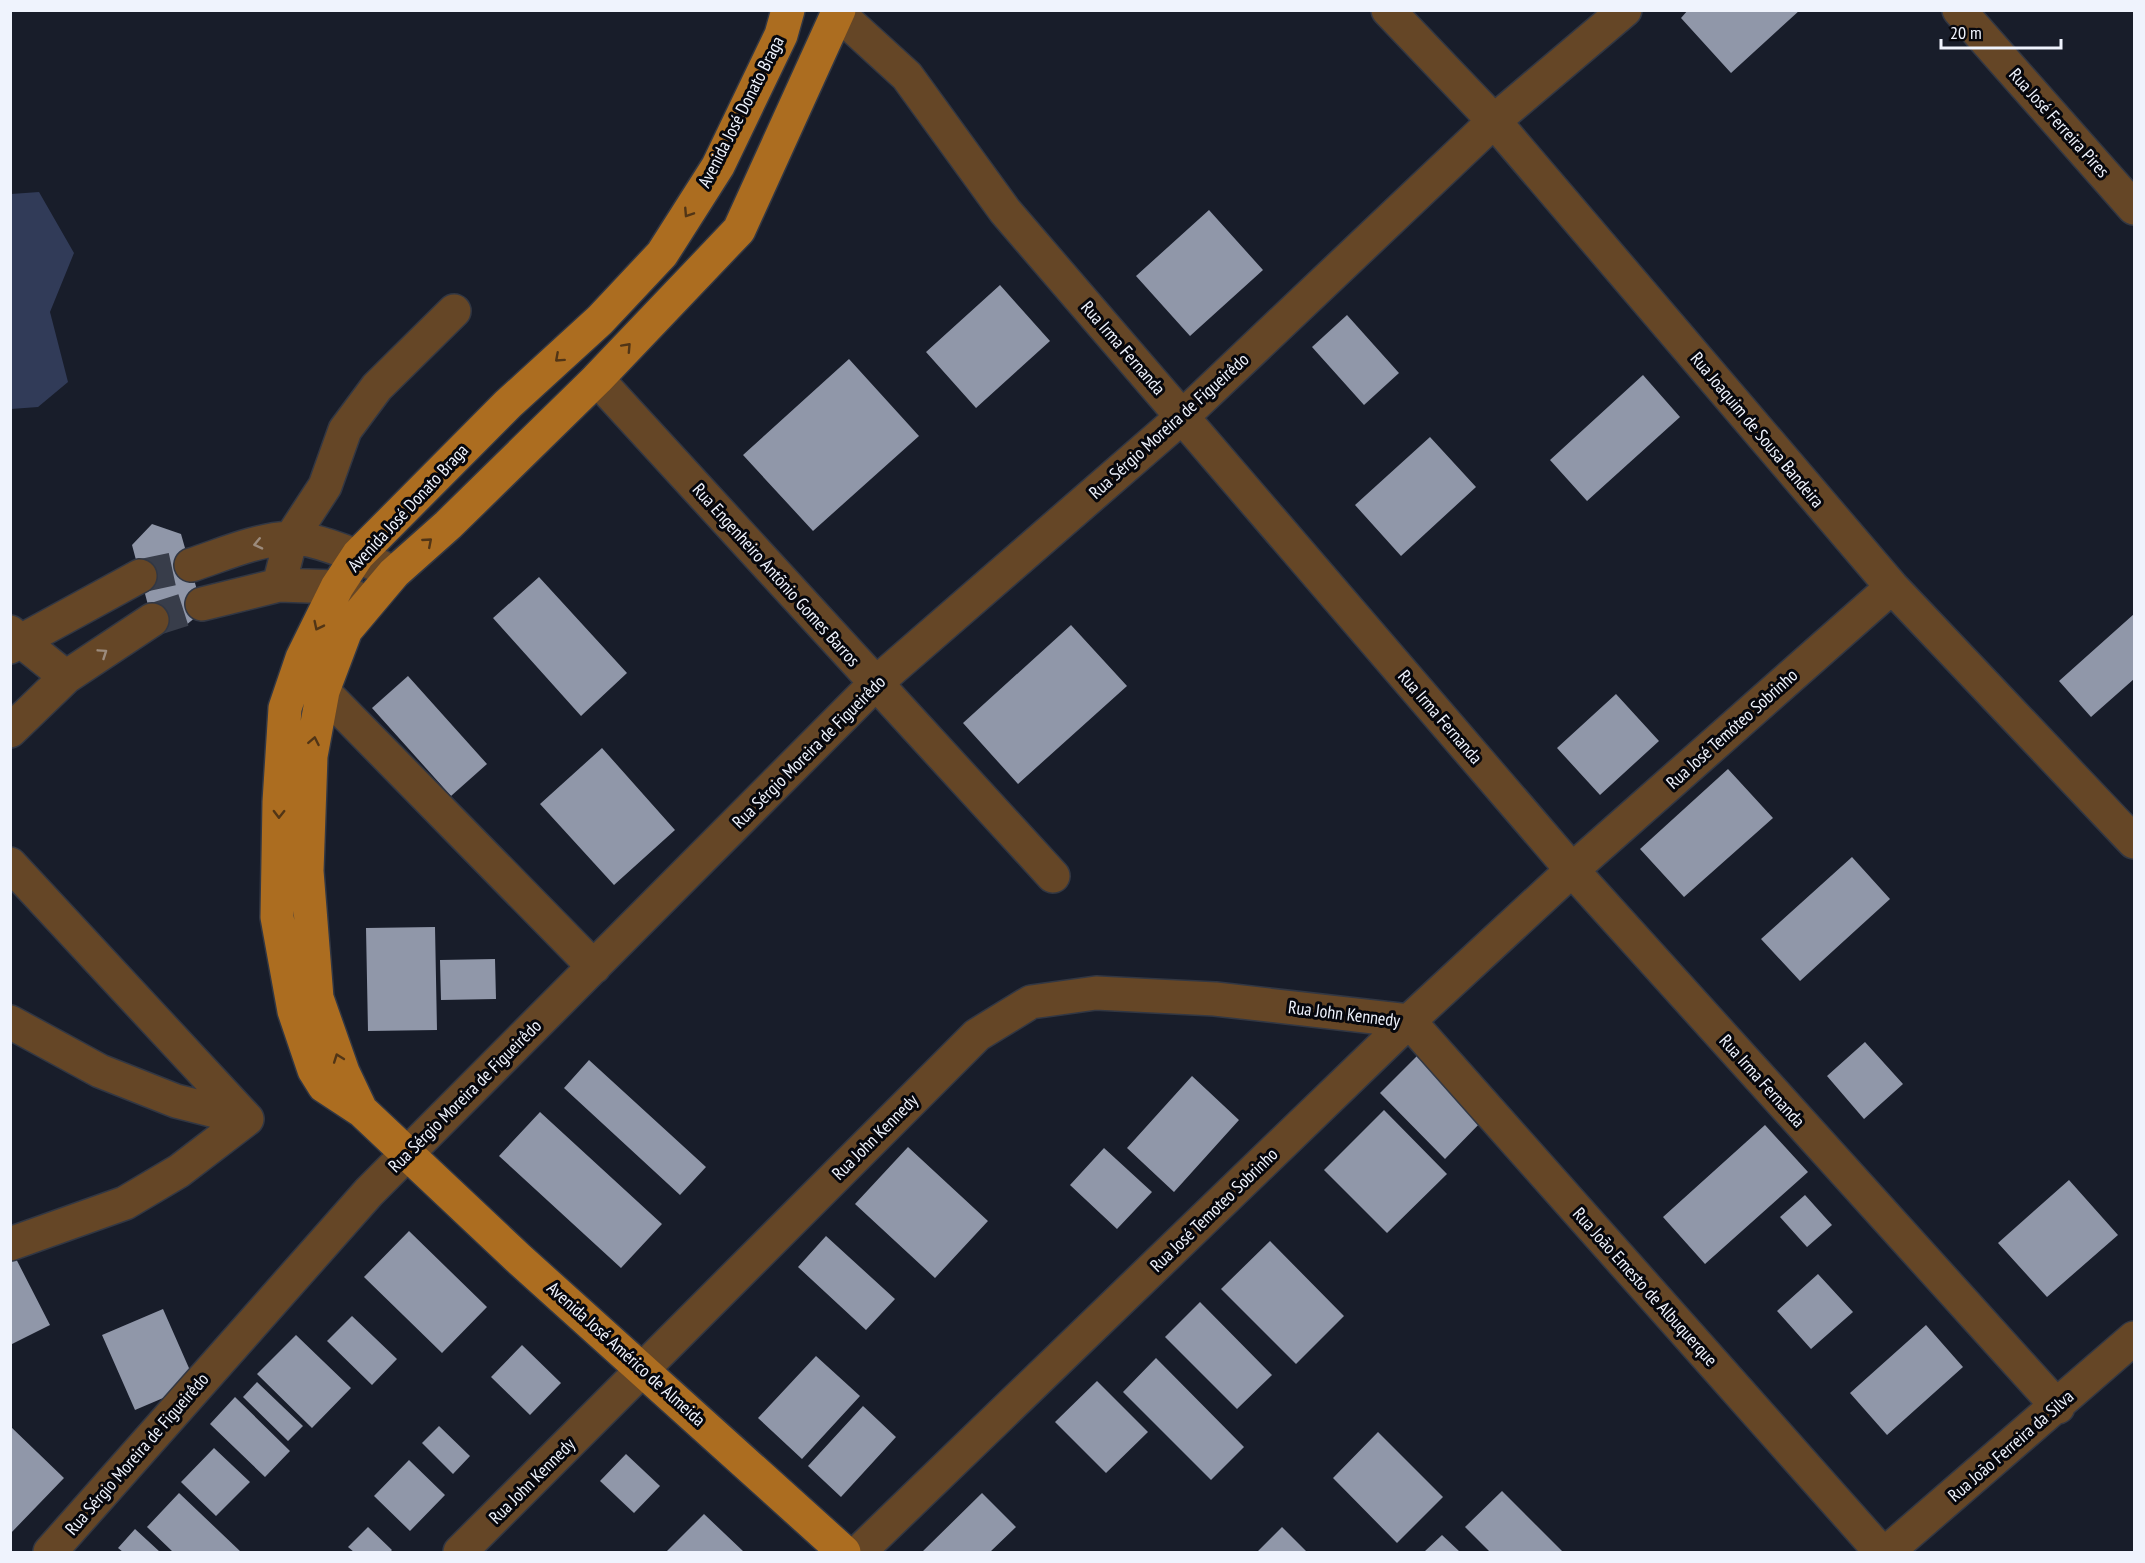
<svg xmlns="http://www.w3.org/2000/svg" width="2145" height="1563" viewBox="0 0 2145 1563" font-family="'PT Sans Narrow',sans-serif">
<rect width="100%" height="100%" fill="#181d2a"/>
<path fill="#313b58" d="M39,192L74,253L50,312L68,382L38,407L11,409V194Z"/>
<path fill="#9097a9" d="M1688,10H1800L1731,73L1681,18Z
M1209,210L1263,270L1190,336L1136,276Z
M1000,285L1050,341L976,408L926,352Z
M1347,315L1399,373L1364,405L1312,347Z
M849,359L919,436L813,531L743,455Z
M1643,375L1680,417L1587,501L1550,460Z
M1430,437L1476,487L1401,556L1355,505Z
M152,524L181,534L203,611L185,626L156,627L152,620L132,545Z
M539,577L627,673L581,716L493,618Z
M2134,614V679L2091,717L2059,681Z
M1071,625L1127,686L1018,784L963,723Z
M408,676L487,764L451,796L372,708Z
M1616,694L1659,741L1600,795L1557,748Z
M602,748L675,830L614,885L540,804Z
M1728,769L1773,818L1684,897L1640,849Z
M1852,857L1890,899L1800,981L1761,939Z
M435,927L437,1030L368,1031L366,928Z
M495,959L496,999L441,1000L440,960Z
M1865,1042L1903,1084L1864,1119L1827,1076Z
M1419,1054L1484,1119L1445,1159L1380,1093Z
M589,1060L706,1167L680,1195L564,1088Z
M1192,1076L1239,1120L1174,1192L1127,1148Z
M1384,1110L1447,1174L1387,1233L1324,1170Z
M540,1112L662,1224L621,1268L499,1156Z
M1765,1125L1808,1172L1705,1264L1663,1217Z
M908,1147L988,1221L935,1278L855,1204Z
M1104,1148L1152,1192L1117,1229L1070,1185Z
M2069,1180L2118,1235L2047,1297L1998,1243Z
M1805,1195L1832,1225L1807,1247L1780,1217Z
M409,1231L487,1307L442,1353L364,1277Z
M826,1236L895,1299L866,1330L798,1267Z
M1270,1241L1344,1316L1296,1364L1221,1289Z
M10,1247L50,1325L10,1345Z
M1818,1274L1853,1312L1811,1349L1777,1311Z
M1200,1302L1272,1375L1237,1409L1165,1337Z
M163,1309L196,1384L135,1410L102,1335Z
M352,1316L397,1359L372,1385L327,1341Z
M1926,1325L1963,1367L1887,1435L1850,1393Z
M296,1335L351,1388L312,1428L257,1374Z
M522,1345L561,1383L530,1415L491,1377Z
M816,1356L860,1396L802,1459L758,1418Z
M1156,1358L1244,1447L1211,1480L1123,1392Z
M1097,1381L1148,1432L1106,1473L1055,1422Z
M257,1382L303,1426L288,1441L243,1397Z
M235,1397L290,1451L265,1477L210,1424Z
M863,1406L896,1437L841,1497L808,1466Z
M10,1426L64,1478L10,1534Z
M439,1426L470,1456L453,1474L422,1443Z
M1378,1432L1443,1497L1397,1543L1333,1478Z
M214,1448L250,1482L216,1516L181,1482Z
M626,1454L660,1486L634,1513L600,1481Z
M409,1460L445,1495L410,1531L374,1496Z
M1502,1491L1563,1552H1490L1465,1527Z
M179,1493L241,1552H173L147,1527Z
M982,1493L1016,1527L990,1552H922Z
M704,1514L744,1552H666Z
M368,1527L392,1550L390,1552H354L348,1547Z
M1282,1527L1307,1552H1257Z
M135,1529L160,1552H123L118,1548Z
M1442,1535L1460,1552H1424Z"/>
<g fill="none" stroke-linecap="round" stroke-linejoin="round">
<path stroke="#383d4a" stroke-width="33" stroke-dasharray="33 16" stroke-linecap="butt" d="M140,576L191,565
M152,620L202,604"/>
<defs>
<path id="minor" d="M1388,10L1494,121L1892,587L2134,842
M1959,10L2134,208
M839,14L907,76L1005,211L1572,870L2058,1407
M597,379L1053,876
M191,565C222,555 255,540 289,538C316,537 369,561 394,573
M279,585L291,538L325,486L345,430L377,387L454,311
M202,604L279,585L337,587L360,600
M10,632L66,677
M10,647L140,576
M323,691L594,967
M10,731L66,677L152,620
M10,864L247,1119
M10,1022L100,1071L176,1101L247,1119
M10,1244L125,1203L179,1171L247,1119
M50,1552L369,1192L876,683L1182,417L1494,121L1625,10
M460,1552L977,1035L1031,1002L1096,993L1215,999L1409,1021L1881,1552
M859,1552L1409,1021L1572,870L1892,587
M1887,1552L2134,1338"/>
<path id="major" d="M788,10L781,35L718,166L662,254L600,320L508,404L358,555L337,587L302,658L285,708L279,802L277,917L294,1011L314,1070L324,1086L362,1111L518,1258L844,1552
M361,1110L343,1072L317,998L307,871L311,756L323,691L346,630L394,573L448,525L597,379L739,230L839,10"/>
</defs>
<use href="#minor" stroke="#323743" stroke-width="36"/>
<use href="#major" stroke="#323743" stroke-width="36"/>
<use href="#minor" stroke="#654626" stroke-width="33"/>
<use href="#major" stroke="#ac6d20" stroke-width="33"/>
</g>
<defs><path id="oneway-chevron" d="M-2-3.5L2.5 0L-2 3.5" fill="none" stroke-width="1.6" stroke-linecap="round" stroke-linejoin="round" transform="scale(1.5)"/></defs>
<g stroke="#513516">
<use href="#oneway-chevron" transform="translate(688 213) rotate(123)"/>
<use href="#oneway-chevron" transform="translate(627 347) rotate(-47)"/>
<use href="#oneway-chevron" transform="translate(559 358) rotate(138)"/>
<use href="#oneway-chevron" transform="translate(428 542) rotate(-41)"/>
<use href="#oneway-chevron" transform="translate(318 626) rotate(116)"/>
<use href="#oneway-chevron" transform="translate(314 741) rotate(-79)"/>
<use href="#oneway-chevron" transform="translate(279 814) rotate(91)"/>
<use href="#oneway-chevron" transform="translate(338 1058) rotate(-110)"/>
</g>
<g stroke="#9c8b7c">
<use href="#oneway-chevron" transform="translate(258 544) rotate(167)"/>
<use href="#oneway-chevron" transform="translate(103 653) rotate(-34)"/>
</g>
<g text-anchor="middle" stroke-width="6" stroke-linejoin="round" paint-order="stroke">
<g font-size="18" fill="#eff3fd" stroke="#06070d">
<text transform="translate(741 112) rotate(-63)" y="6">Avenida José Donato Braga</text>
<text transform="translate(2059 123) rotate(48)" y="6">Rua José Ferreira Pires</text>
<text transform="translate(1123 348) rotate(49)" y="6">Rua Irma Fernanda</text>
<text transform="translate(1169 426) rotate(-42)" y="6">Rua Sérgio Moreira de Figueirêdo</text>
<text transform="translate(1757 430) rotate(50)" y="6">Rua Joaquim de Sousa Bandeira</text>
<text transform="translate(408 508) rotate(-47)" y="6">Avenida José Donato Braga</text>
<text transform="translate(776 575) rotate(48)" y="6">Rua Engenheiro Antõnio Gomes Barros</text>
<text transform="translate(1440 717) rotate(49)" y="6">Rua Irma Fernanda</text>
<text transform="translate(1732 729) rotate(-42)" y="6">Rua José Temóteo Sobrinho</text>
<text transform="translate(809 752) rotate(-45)" y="6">Rua Sérgio Moreira de Figueirêdo</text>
<text transform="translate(1344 1014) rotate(7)" y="6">Rua John Kennedy</text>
<text transform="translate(1762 1081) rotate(48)" y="6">Rua Irma Fernanda</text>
<text transform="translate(465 1096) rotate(-45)" y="6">Rua Sérgio Moreira de Figueirêdo</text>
<text transform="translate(875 1137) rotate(-45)" y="6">Rua John Kennedy</text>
<text transform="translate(1214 1210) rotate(-44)" y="6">Rua José Temoteo Sobrinho</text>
<text transform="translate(1645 1287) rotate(48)" y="6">Rua João Emesto de Albuquerque</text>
<text transform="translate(626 1354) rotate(42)" y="6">Avenida José Américo de Almeida</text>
<text transform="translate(2011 1446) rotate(-41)" y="6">Rua João Ferreira da Silva</text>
<text transform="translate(137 1454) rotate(-49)" y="6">Rua Sérgio Moreira de Figueirêdo</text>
<text transform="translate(532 1481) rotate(-45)" y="6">Rua John Kennedy</text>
</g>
</g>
<rect width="2145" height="1563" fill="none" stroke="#eff3fd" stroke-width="24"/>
<path d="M1941 39v9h120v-9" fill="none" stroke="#eff3fd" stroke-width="3"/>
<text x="1950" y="39" font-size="18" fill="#eff3fd" stroke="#06070d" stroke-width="4.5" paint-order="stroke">20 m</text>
</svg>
